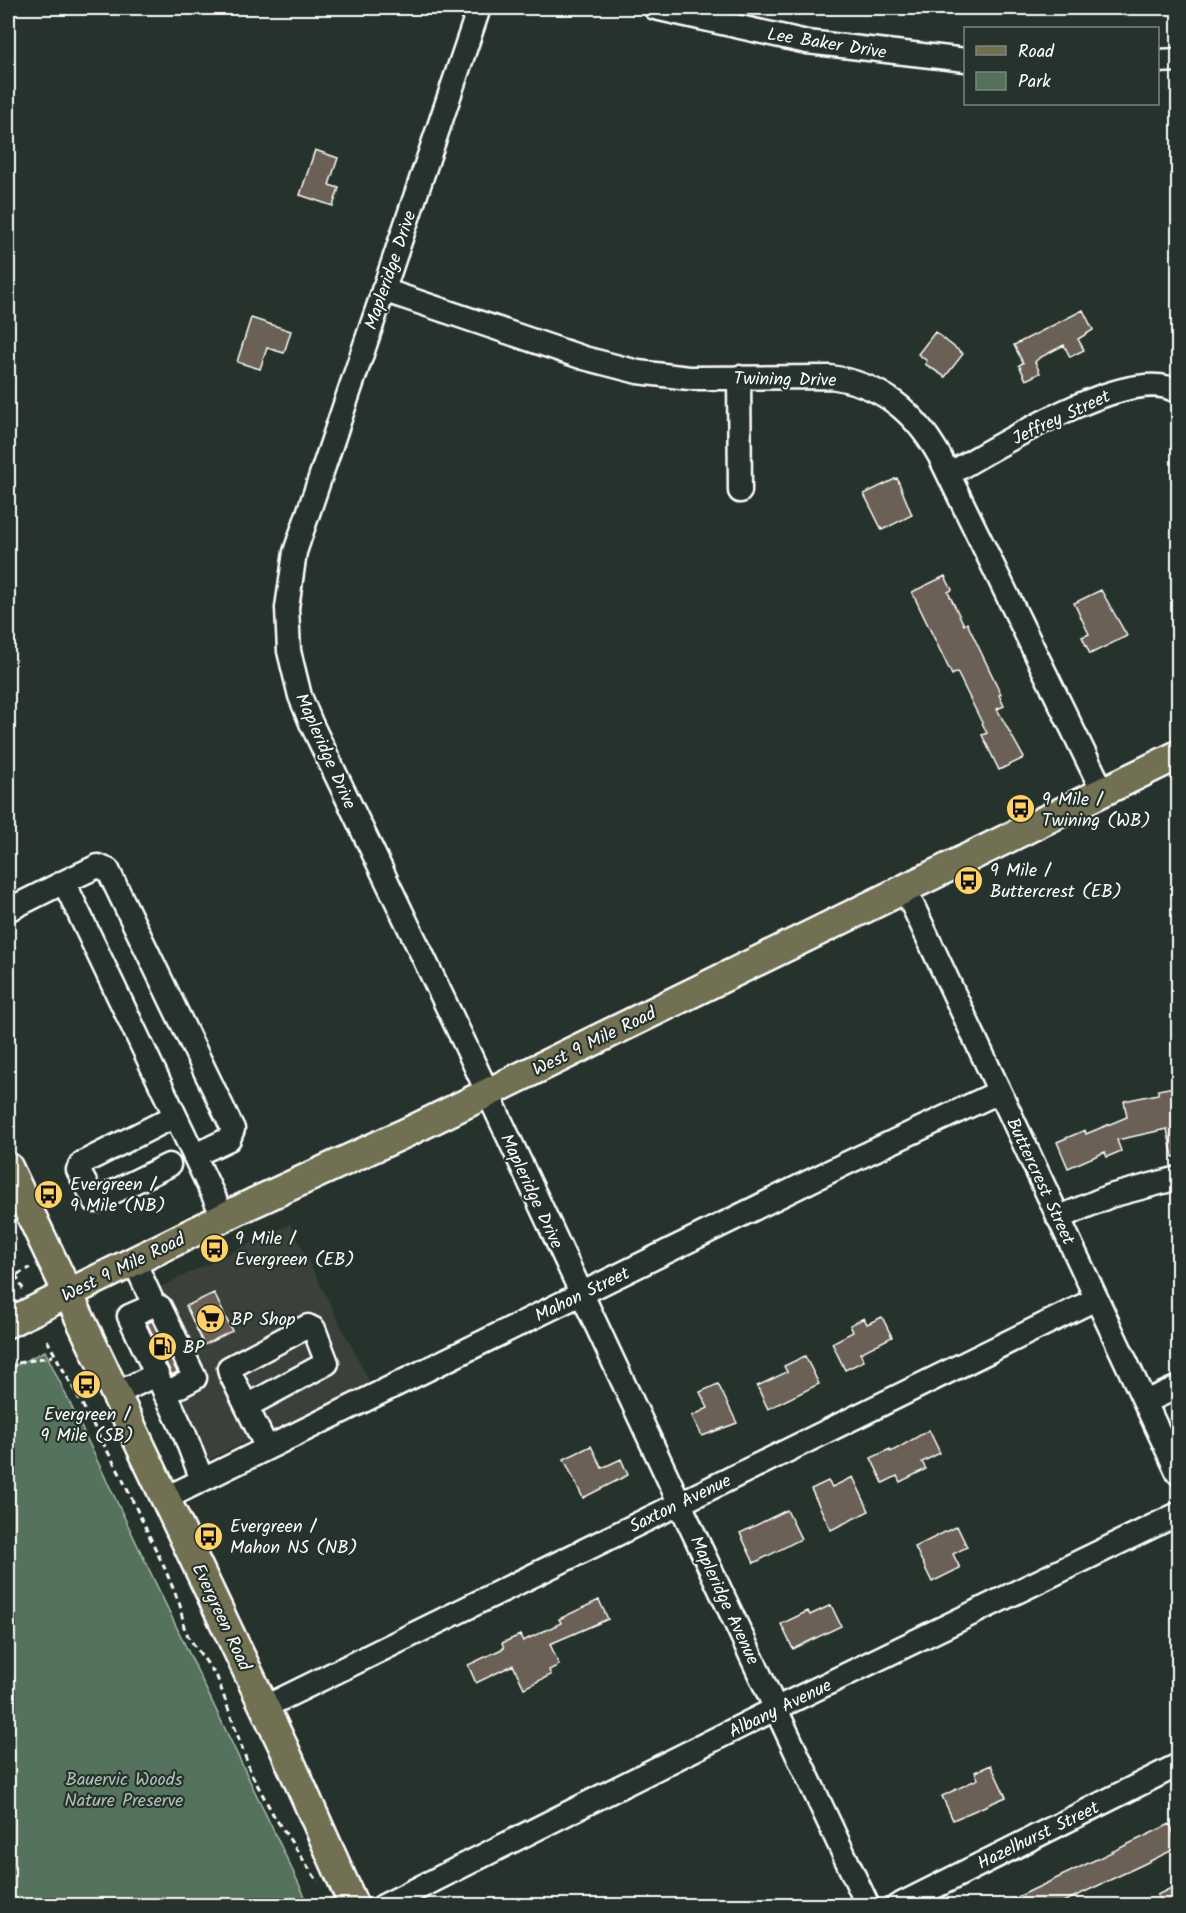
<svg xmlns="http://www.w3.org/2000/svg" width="1186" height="1913" viewBox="0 0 1186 1913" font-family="Kalam,sans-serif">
<rect width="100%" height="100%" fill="#26332d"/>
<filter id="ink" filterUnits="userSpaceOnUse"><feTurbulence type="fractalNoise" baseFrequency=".0167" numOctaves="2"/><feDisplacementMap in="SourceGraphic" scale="12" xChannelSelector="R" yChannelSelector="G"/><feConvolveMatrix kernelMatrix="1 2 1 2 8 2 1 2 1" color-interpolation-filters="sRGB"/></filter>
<g filter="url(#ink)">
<path fill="#3b403a" d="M290,1224L370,1383L191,1468L113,1310Z"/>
<path fill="#54725b" stroke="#aab8ad" stroke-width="1.5" d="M45,1351L309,1905H8V1369Z"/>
<path fill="#6b6057" stroke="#fff" stroke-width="1.5" d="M315,150L338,158L329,185L339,188L333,206L300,195Z
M1083,310L1093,330L1078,339L1084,350L1070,357L1064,345L1039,358L1035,362L1040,373L1026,380L1019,365L1023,363L1014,345Z
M251,318L291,331L284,353L267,348L260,369L237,362Z
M935,332L963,354L945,377L925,364L927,361L918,354Z
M897,478L912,515L882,530L864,494Z
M945,576L952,590L948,592L964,625L967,623L1001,694L999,695L1004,706L997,709L1024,758L999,770L982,735L987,733L957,672L952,675L912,592Z
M1101,590L1127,636L1090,654L1082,637L1089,634L1074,603Z
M1179,1086V1156L1173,1157L1167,1129L1117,1140L1121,1151L1107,1157L1105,1152L1068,1168L1057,1142L1085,1130L1086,1134L1127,1117L1124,1101L1158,1094V1090Z
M214,1293L232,1331L204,1345L186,1306Z
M882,1317L892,1337L860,1353L864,1361L845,1370L832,1343L853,1332L850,1325L864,1318L867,1324Z
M152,1321L177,1372L172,1375L147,1323Z
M805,1356L819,1384L768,1409L757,1386L787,1372L784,1366Z
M718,1384L737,1423L702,1436L692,1416L708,1408L700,1392Z
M929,1430L940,1453L922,1462L926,1469L900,1482L897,1476L883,1483L871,1458L890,1449L891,1452Z
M591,1446L602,1468L621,1459L628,1475L583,1498L564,1459Z
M853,1477L869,1511L831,1530L811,1489L828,1481L832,1487Z
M787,1510L801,1539L754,1563L740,1533Z
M957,1526L967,1547L953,1554L960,1568L932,1582L915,1547Z
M599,1600L608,1619L550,1644L559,1665L549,1670L551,1675L524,1688L513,1665L476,1683L468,1665L504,1648L502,1643L520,1635L523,1641L561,1623L559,1619Z
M831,1605L841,1626L793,1649L781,1624L808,1611L810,1615Z
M991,1765L1006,1797L953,1820L942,1796L978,1779L975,1772Z
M1170,1824L1179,1847L1144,1864L1057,1905H1001Z
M1179,1884V1905H1162L1157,1895Z"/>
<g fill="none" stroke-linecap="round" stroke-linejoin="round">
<defs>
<path id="minor" d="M479,8L295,552L287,608L289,651L300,696L311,723L463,1040L868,1906
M655,8L807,42L966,60
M1158,61L1178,60
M383,290L584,358L638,372L689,378L830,377C881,384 914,411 939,455L1103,792
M739,377L740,491
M949,474C994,449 1132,361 1178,392
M64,882L98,866L108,870L231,1125L233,1129L229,1139L195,1155
M905,889L1178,1473
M8,910L64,882L224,1218
M169,1165L95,1201L78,1170L82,1163L175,1116
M1058,1218L1110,1196L1178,1178
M134,1261L154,1305L129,1316L185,1435L202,1480
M154,1305L160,1307L195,1378L165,1394
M116,1394L157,1374
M1145,1402L1178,1387
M247,1406L327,1363L314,1329L308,1326L229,1368L230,1373L267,1448
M166,1498L845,1164L999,1092
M265,1707L1096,1299
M383,1906L775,1709L1178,1514
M897,1906L1178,1765"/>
<path id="major" d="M8,1167L283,1746L354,1906
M8,1323L253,1203L412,1130L1178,755"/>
</defs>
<use href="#minor" stroke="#fff" stroke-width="27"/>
<use href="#major" stroke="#fff" stroke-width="33"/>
<path stroke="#fff" stroke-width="3" stroke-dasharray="6 4.5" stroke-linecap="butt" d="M16,1275L23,1289
M8,1279L30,1268
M47,1340L120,1474L165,1569L180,1605L184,1627L189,1638L217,1677L251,1773L274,1816L318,1882
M8,1365L53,1356"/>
<use href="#minor" stroke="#26332d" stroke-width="22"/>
<use href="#major" stroke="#716f52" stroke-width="28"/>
</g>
</g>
<defs>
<symbol id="bus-disc" viewBox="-11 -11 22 22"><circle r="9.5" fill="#ffd166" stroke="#26332d"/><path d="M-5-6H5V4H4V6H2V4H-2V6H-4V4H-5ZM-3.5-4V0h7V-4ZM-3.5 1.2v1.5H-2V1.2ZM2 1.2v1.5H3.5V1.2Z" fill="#111"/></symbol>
<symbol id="supermarket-disc" viewBox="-11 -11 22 22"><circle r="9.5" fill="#ffd166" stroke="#26332d"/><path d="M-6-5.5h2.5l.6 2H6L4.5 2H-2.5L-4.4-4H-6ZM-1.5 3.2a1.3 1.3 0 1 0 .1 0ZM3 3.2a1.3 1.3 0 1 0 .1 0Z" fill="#111"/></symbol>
<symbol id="fuel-disc" viewBox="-11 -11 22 22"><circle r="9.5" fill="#ffd166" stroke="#26332d"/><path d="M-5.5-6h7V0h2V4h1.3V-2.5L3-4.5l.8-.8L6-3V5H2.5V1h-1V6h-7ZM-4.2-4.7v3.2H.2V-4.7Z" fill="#111"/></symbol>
</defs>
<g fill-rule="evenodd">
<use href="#bus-disc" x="1004" y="792" width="33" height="33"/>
<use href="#bus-disc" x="952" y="864" width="33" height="33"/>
<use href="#bus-disc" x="32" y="1178" width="33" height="33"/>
<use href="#bus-disc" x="198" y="1232" width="33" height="33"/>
<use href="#supermarket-disc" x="194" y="1302" width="33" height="33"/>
<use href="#fuel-disc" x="146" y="1330" width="33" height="33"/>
<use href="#bus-disc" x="70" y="1368" width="33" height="33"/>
<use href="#bus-disc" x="192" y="1520" width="33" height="33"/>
</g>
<g text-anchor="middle" stroke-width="4.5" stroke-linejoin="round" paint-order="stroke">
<g font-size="18" fill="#fff" stroke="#26332d">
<text transform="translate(827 43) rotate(9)" y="6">Lee Baker Drive</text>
<text transform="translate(390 270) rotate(-71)" y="6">Mapleridge Drive</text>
<text transform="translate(785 379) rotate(1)" y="6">Twining Drive</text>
<text transform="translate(1061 417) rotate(-25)" y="6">Jeffrey Street</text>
<text transform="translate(326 751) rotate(66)" y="6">Mapleridge Drive</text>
<text transform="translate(594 1041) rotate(-26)" y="6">West 9 Mile Road</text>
<text transform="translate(1041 1181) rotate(65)" y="6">Buttercrest Street</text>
<text transform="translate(532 1191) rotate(65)" y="6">Mapleridge Drive</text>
<text transform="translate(123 1267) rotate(-26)" y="6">West 9 Mile Road</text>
<text transform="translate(582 1294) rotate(-26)" y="6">Mahon Street</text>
<text transform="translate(680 1503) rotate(-26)" y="6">Saxton Avenue</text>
<text transform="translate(725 1600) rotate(65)" y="6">Mapleridge Avenue</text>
<text transform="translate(222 1617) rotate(65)" y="6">Evergreen Road</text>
<text transform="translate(780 1708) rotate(-26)" y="6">Albany Avenue</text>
<text transform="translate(1038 1835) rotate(-26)" y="6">Hazelhurst Street</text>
</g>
<g font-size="18" fill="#fff" stroke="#26332d" text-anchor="start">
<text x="1042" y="805">9 Mile /<tspan x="1042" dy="21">Twining (WB)</tspan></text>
<text x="990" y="876">9 Mile /<tspan x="990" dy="21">Buttercrest (EB)</tspan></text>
<text x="70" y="1190">Evergreen /<tspan x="70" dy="21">9 Mile (NB)</tspan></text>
<text x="235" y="1244">9 Mile /<tspan x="235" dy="21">Evergreen (EB)</tspan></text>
<text x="231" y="1325">BP Shop</text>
<text x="183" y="1353">BP</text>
<text x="87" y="1420" text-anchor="middle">Evergreen /<tspan x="87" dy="21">9 Mile (SB)</tspan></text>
<text x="230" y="1532">Evergreen /<tspan x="230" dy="21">Mahon NS (NB)</tspan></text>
</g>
<g font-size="18" fill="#b2c0b5" stroke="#26332d">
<text x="124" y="1785">Bauervic Woods<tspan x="124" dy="21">Nature Preserve</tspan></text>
</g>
</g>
<rect width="1186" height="1913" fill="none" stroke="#26332d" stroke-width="30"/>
<rect x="15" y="15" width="1156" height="1883" fill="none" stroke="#fff" stroke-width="2" filter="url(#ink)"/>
<rect x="964" y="27" width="195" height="78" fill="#26332d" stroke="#7d8581" stroke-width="1.5"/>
<rect x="976" y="46" width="30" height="9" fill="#716f52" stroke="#7d8581" stroke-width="1.5"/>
<text x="1018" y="57" font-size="18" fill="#ffffff">Road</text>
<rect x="976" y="72" width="30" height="18" fill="#54725b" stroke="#7d8581" stroke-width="1.5"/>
<text x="1018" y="87" font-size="18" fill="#ffffff">Park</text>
</svg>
